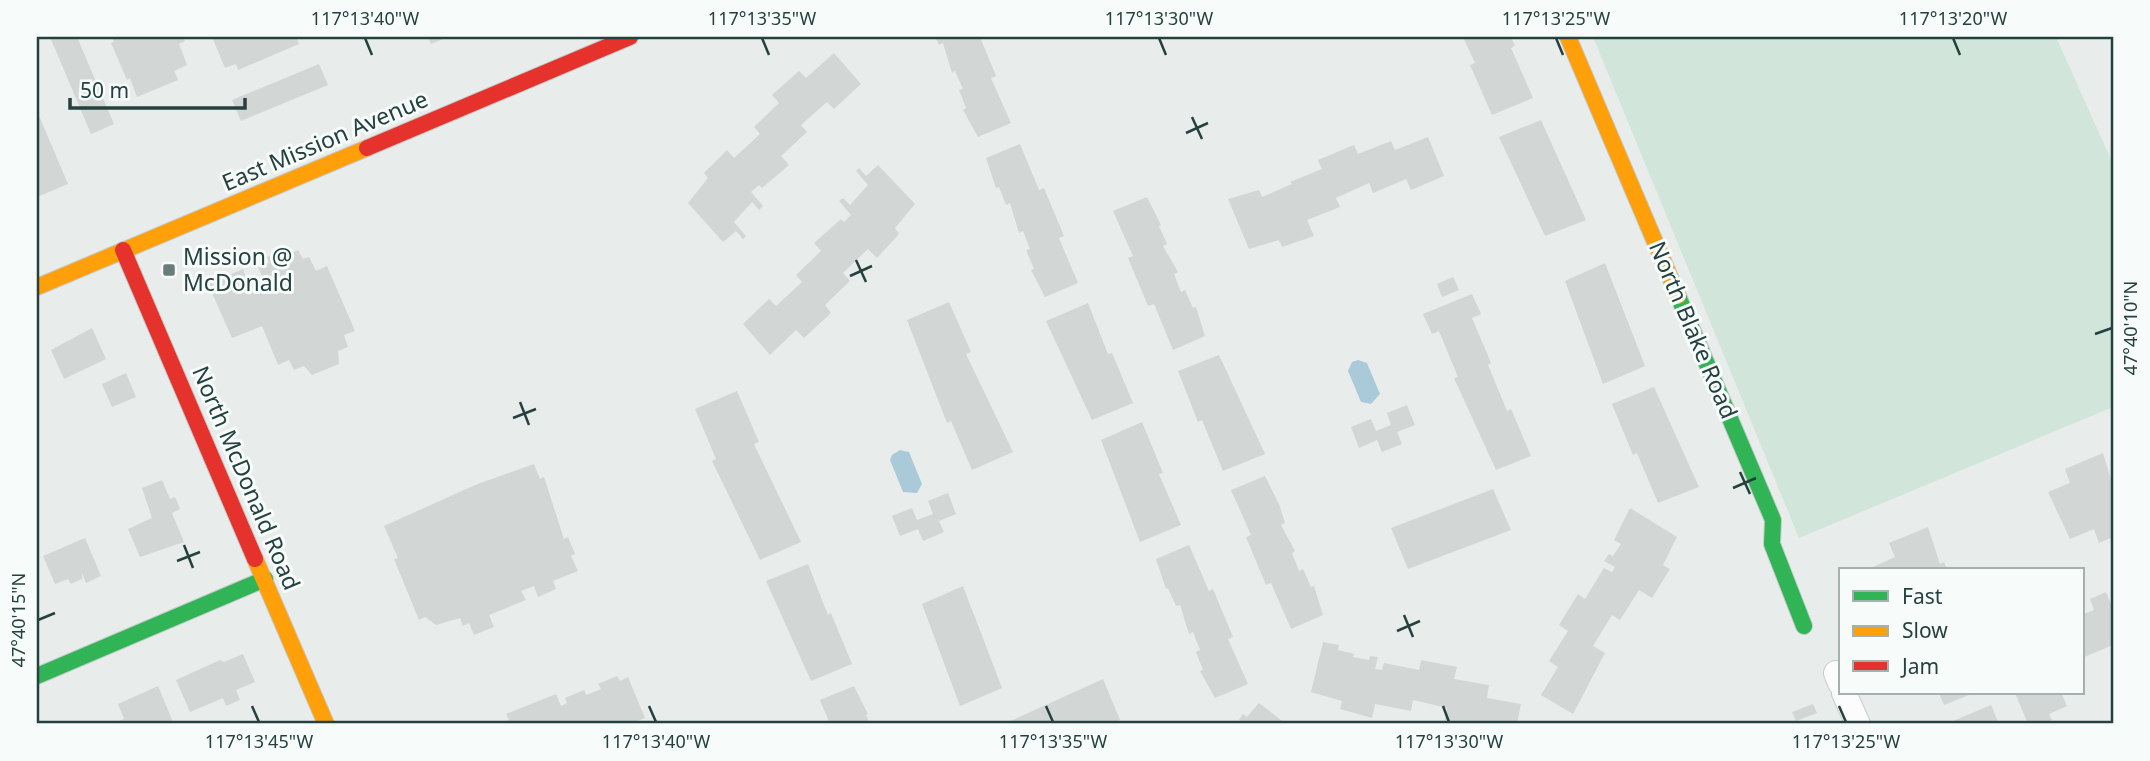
<svg xmlns="http://www.w3.org/2000/svg" width="2150" height="761" viewBox="0 0 2150 761" font-family="'Noto Sans',sans-serif">
<rect width="100%" height="100%" fill="#e8edeb"/>
<path fill="#d1e5db" d="M1593,37H2056L2113,164V407L1799,538Z"/>
<path fill="#aacada" d="M1358,360L1367,363L1380,394L1371,404L1361,402L1348,371L1352,362Z
M900,450L909,452L922,484L917,493L903,492L890,460L892,455Z"/>
<path fill="#d2d6d5" d="M50,37H77L114,124L91,134Z
M112,37H183L185,41L179,44L187,65L174,71L178,80L137,97L130,78L127,80L111,43L114,42Z
M212,37H296L299,44L238,70L236,64L225,68Z
M428,37H447L431,44Z
M935,37H980L996,76L991,78L1011,123L978,137L963,110L966,108L959,90L963,89L955,71L952,73L943,43L939,45Z
M1463,37H1511L1515,46L1511,48L1533,98L1492,115L1470,65L1475,63Z
M834,53L861,84L834,109L827,102L801,125L807,132L781,156L789,165L762,188L759,185L751,192L763,206L759,210L752,202L734,222L746,236L743,239L736,231L723,242L688,203L708,178L704,173L727,150L734,158L760,134L754,127L779,103L772,95L799,71L806,78Z
M319,64L328,85L241,121L232,100Z
M37,111L68,184L37,197Z
M1541,120L1586,220L1545,236L1499,137Z
M1428,137L1444,176L1411,190L1406,179L1373,193L1369,183L1336,198L1340,207L1307,220L1314,236L1282,247L1279,240L1249,249L1228,199L1259,190L1262,197L1292,184L1290,182L1322,169L1318,160L1354,145L1358,154L1391,141L1395,150Z
M1020,144L1039,190L1044,188L1064,236L1059,238L1078,283L1045,297L1031,270L1034,269L1026,250L1030,249L1023,231L1019,233L1010,203L1006,205L999,187L996,188L986,158Z
M878,165L915,204L895,228L899,234L877,258L868,249L843,273L850,281L825,305L831,313L804,338L796,330L770,355L743,324L769,299L776,306L802,282L796,275L821,251L814,243L841,219L844,222L851,215L839,201L843,198L850,205L868,185L856,171L859,168L866,176Z
M1147,197L1161,225L1159,226L1167,244L1163,246L1178,272L1174,274L1181,292L1185,290L1193,308L1196,307L1205,336L1173,350L1154,304L1148,306L1128,258L1133,256L1113,211Z
M286,249L288,254L298,250L303,259L309,257L316,271L327,266L355,331L344,335L348,347L338,351L339,364L312,375L304,366L294,370L289,360L278,365L262,326L232,338L208,284L243,269L248,282L262,276L258,267L269,263L267,257Z
M1605,263L1645,366L1603,384L1565,281Z
M1453,277L1459,290L1442,297L1437,284Z
M1472,294L1481,314L1472,318L1491,363L1488,365L1507,411L1511,409L1531,456L1496,470L1454,378L1458,377L1439,331L1432,334L1423,314Z
M949,302L971,352L966,354L1013,452L972,470L951,421L947,423L907,320Z
M1088,303L1108,354L1112,353L1133,403L1092,420L1046,321Z
M92,328L106,359L64,379L51,350Z
M1219,355L1265,454L1223,471L1202,420L1198,422L1178,371Z
M126,373L136,397L112,407L102,384Z
M1654,387L1699,487L1658,503L1637,453L1633,455L1612,404Z
M737,391L759,442L754,444L801,542L760,560L712,461L716,459L695,409Z
M1407,405L1415,425L1397,432L1402,444L1382,452L1377,440L1359,448L1351,427L1371,419L1376,431L1391,425L1387,413Z
M1142,422L1163,473L1159,474L1181,525L1140,542L1101,440Z
M2103,453L2113,486V537L2099,543L2094,529L2070,539L2048,492L2070,483L2065,469Z
M534,464L540,479L544,477L564,539L568,537L575,554L571,556L578,571L553,581L556,589L538,597L534,586L521,591L526,600L489,615L494,627L474,635L469,623L463,626L460,618L436,625L425,617L419,620L394,559L398,558L384,526L475,485Z
M1265,476L1279,504L1285,523L1281,525L1295,551L1292,553L1299,571L1303,569L1311,587L1314,586L1323,615L1291,629L1271,583L1266,585L1246,537L1251,535L1231,490Z
M162,480L170,499L175,497L180,509L172,513L184,542L140,557L128,529L152,518L142,488Z
M1493,489L1511,530L1408,569L1391,528Z
M948,493L956,514L939,521L944,532L923,541L918,529L900,536L892,516L912,508L917,520L933,514L928,501Z
M1630,508L1677,537L1663,565L1670,569L1652,598L1639,590L1620,620L1612,615L1593,646L1605,653L1573,714L1541,695L1558,667L1549,661L1568,631L1559,625L1578,594L1585,599L1604,568L1612,572L1615,567L1604,561L1609,554L1613,556L1621,544L1614,540Z
M1928,527L1940,564L1944,562L1947,570H1874L1873,567L1895,557L1889,543Z
M85,538L101,576L86,583L82,573V579L71,584L68,579L55,584L43,556Z
M1189,545L1209,591L1213,589L1233,637L1228,639L1248,684L1215,698L1200,671L1203,670L1196,652L1200,650L1193,632L1189,634L1180,605L1176,606L1168,588L1166,589L1156,559Z
M808,564L828,615L831,613L852,664L811,681L766,581Z
M963,586L1002,688L960,706L922,604Z
M2106,592L2113,609V645L2082,658V615L2094,610L2090,599Z
M1323,642L1339,645L1338,650L1354,654L1353,657L1369,660L1370,656L1378,657L1375,669L1382,670L1384,663L1419,670L1421,660L1457,667L1454,679L1489,685L1487,698L1521,704L1517,724H1465L1445,720L1447,708L1413,700L1411,711L1375,704L1372,718L1340,709L1342,701L1311,692Z
M243,654L255,682L236,690L240,700L226,706L223,698L190,712L176,680L220,660L224,662Z
M617,676L620,681L628,677L645,718L629,724H500L509,720L506,714L556,694L561,706L567,703L565,698L584,690L586,695L601,689L598,684Z
M1103,679L1120,720L1110,724H1004Z
M158,686L173,722L111,724L124,719L118,704Z
M854,686L868,714L866,715L870,724H830L820,700Z
M1939,693H1974L1944,705Z
M2015,693H2061L2067,706L2049,714L2052,720L2042,724H2028Z
M1259,703L1286,724H1245L1239,720L1243,714L1247,717Z
M1813,704L1817,713L1796,721L1792,712Z
M1991,705L1999,724H1946Z"/>
<g fill="none" stroke-linecap="round" stroke-linejoin="round">
<defs>
<path id="street" d="M1836,673L1840,683
M1844,693L1858,724"/>
<path id="fast" d="M1678,296L1773,520L1772,544L1804,626
M37,676L265,579"/>
<path id="slow" d="M1568,37L1678,296
M37,287L367,148
M255,559L326,724"/>
<path id="jam" d="M367,148L630,37
M123,250L255,559"/>
</defs>
<use href="#street" stroke="#c5cac8" stroke-width="26"/>
<use href="#fast" stroke="#c3cac9" stroke-width="18"/>
<use href="#slow" stroke="#c3cac9" stroke-width="18"/>
<use href="#jam" stroke="#c3cac9" stroke-width="18"/>
<use href="#street" stroke="#fcfcfc" stroke-width="24"/>
<use href="#fast" stroke="#30b455" stroke-width="16"/>
<use href="#slow" stroke="#ff9f0a" stroke-width="16"/>
<use href="#jam" stroke="#e5322d" stroke-width="16"/>
</g>
<path fill="none" stroke="#24413f" stroke-width="2.5" d="M365,38L372,55M762,38L769,55M1159,38L1166,55M1556,38L1563,55M1953,38L1960,55M1192,117L1202,139M1186,133L1208,123M856,260L866,282M850,276L872,266M2095,334L2112,328M520,402L529,425M513,418L536,409M1740,472L1750,494M1733,488L1756,478M184,545L193,568M177,561L200,552M1404,615L1413,637M38,620L55,613M1397,631L1420,621M252,706L259,722M649,706L656,722M1046,706L1053,722M1443,706L1449,722M1839,706L1846,722"/>
<rect fill="#697d7b" stroke="#f7fbf9" stroke-width="2.5" x="162" y="263" width="14" height="14" rx="3.5"/>
<g text-anchor="middle" stroke-width="6" stroke-linejoin="round" paint-order="stroke">
<g font-size="23" fill="#24413f" stroke="#f7fbf9">
<text transform="translate(325 141) rotate(-23)" y="8">East Mission Avenue</text>
<text transform="translate(1693 330) rotate(67)" y="8">North Blake Road</text>
<text transform="translate(246 478) rotate(67)" y="8">North McDonald Road</text>
</g>
<g font-size="23" fill="#24413f" stroke="#f7fbf9" text-anchor="start">
<text x="183" y="265">Mission @<tspan x="183" dy="26">McDonald</tspan></text>
</g>
</g>
<rect width="2150" height="761" fill="none" stroke="#f7fbf9" stroke-width="77"/>
<rect x="1839" y="568" width="245" height="126" fill="#f7fbf9" stroke="#a3b1af" stroke-width="2"/>
<rect x="1853" y="591" width="35" height="10" fill="#30b455" stroke="#a3b1af" stroke-width="2"/>
<text x="1902" y="604" font-size="21" fill="#24413f">Fast</text>
<rect x="1853" y="626" width="35" height="10" fill="#ff9f0a" stroke="#a3b1af" stroke-width="2"/>
<text x="1902" y="638" font-size="21" fill="#24413f">Slow</text>
<rect x="1853" y="661" width="35" height="10" fill="#e5322d" stroke="#a3b1af" stroke-width="2"/>
<text x="1902" y="674" font-size="21" fill="#24413f">Jam</text>
<path d="M70 98v10h175v-10" fill="none" stroke="#24413f" stroke-width="3.5"/>
<text x="80" y="98" font-size="21" fill="#24413f" stroke="#f7fbf9" stroke-width="5" paint-order="stroke">50 m</text>
<rect x="38" y="38" width="2074" height="684" fill="none" stroke="#24413f" stroke-width="2.5"/>
<g font-size="18" text-anchor="middle" fill="#24413f">
<text x="365" y="25">117°13'40"W</text>
<text x="762" y="25">117°13'35"W</text>
<text x="1159" y="25">117°13'30"W</text>
<text x="1556" y="25">117°13'25"W</text>
<text x="1953" y="25">117°13'20"W</text>
<text transform="translate(2131 328) rotate(-90)" y="6">47°40'10"N</text>
<text transform="translate(19 620) rotate(-90)" y="6">47°40'15"N</text>
<text x="259" y="748">117°13'45"W</text>
<text x="656" y="748">117°13'40"W</text>
<text x="1053" y="748">117°13'35"W</text>
<text x="1449" y="748">117°13'30"W</text>
<text x="1846" y="748">117°13'25"W</text>
</g>
</svg>
